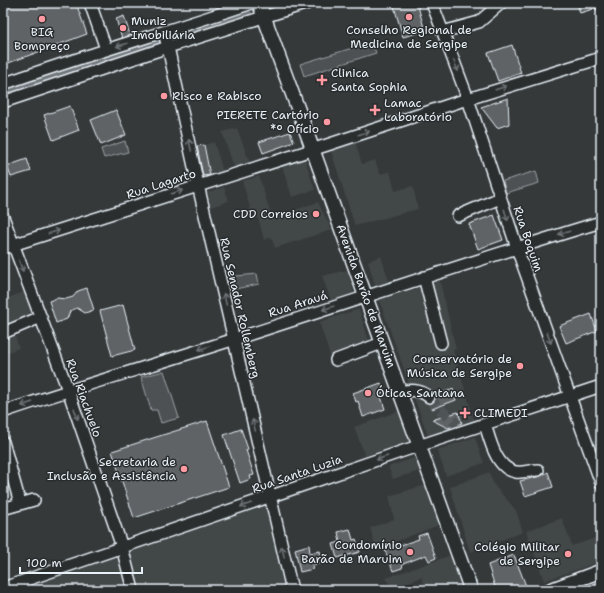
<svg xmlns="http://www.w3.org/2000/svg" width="604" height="593" viewBox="0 0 604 593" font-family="'Shantell Sans',sans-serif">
<rect width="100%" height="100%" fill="#35393a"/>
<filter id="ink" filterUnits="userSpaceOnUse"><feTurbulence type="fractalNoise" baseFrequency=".025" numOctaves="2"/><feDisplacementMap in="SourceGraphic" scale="8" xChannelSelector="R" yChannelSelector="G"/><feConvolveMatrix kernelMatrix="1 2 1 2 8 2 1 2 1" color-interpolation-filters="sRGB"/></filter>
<g filter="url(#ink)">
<path fill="#424647" d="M214,3H238L217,10Z
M237,128L250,163L234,167L222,132Z
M355,141L362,164L375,160L380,174L390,171L395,191L413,186L418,209L355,226L331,151Z
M214,142L223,171L210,175L204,145Z
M305,159L315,190L292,197L282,166Z
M259,176L272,218L318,202L332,230L275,248L271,237L264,240L256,210L251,211L242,181Z
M224,187L229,201L211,207L208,192Z
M381,256L390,284L376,289L368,261Z
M347,270L354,293L331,301L322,276Z
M440,281L456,349L453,350L475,422L428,436L379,300Z
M26,291L36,316L14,332L19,348L3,354V300Z
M359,309L373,354L334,368L319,322Z
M399,411L409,442L365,456L354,427Z
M475,437L484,463L446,476L437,450Z
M416,457L420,471L393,479L388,467Z
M489,472L494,485L516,510L523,532L470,552L450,487Z
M425,485L439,525L376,549L370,528L394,519L389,496Z
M265,506L285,590H140L130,550Z
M562,518L572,546L601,536V561L544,581L526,531Z
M119,554L127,590H12Z
M451,555L462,590H426L421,577L392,589L386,578Z
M601,580V590H574Z"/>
<path fill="#4d5152" stroke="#9aa1a5" d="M372,42L376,53L304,76L300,64Z
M125,141L128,152L104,158L101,149Z
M536,171L539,183L506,193L503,181Z
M257,274L259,284L230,290L227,277Z
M164,371L179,418L161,423L157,410H151L141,377Z"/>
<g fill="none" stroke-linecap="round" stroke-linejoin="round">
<path stroke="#707579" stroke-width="9" d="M277,5L284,3
M3,93L248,15"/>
</g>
<path fill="#5f6365" stroke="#e8f1f8" d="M3,3H76L87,34L3,65Z
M393,3H417L425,31L403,37Z
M577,3H591L593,9L580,13Z
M124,16L130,35L122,38L116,19Z
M512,45L521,73L498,81L488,53Z
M508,98L509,124L497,128L481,107Z
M70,106L79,130L53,140L44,115Z
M116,110L126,135L101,145L91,120Z
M290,132L294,142L263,153L259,142Z
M204,145L210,175L203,176L197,146Z
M27,159L31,171L11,177L7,166Z
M494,215L503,240L478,249L469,224Z
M87,288L94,310L85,313L77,308L70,311L67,319L56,323L49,301L57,298L66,299L73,297L78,291Z
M123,305L135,350L112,356L100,311Z
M591,314L597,331L566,343L559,326Z
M381,383L384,392L380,394L385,409L363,417L358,401L356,402L353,393Z
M453,389L456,400L432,409L430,404L435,401L436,395Z
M458,412L462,423L448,428L432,420Z
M207,421L229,487L134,518L112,451Z
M241,429L248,449L246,450L254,475L250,476L251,479L240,483L224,435Z
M548,472L553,487L525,496L520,481L541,476Z
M350,529L353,540L356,539L360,552L337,558L333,544L340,542L338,532Z
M427,533L436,558L429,561L426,555L403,564L402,568L393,571L384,548L397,544L398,546L419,539L418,536Z
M309,545L310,553L320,551L323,563L312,565L313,569L300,572L295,549Z
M514,555L526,586L514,590H496L488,565Z"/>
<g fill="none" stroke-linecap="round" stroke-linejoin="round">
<path stroke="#505556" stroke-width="11" stroke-dasharray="11 5.5" stroke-linecap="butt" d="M429,397L437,407L458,425"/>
<defs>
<path id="minor" d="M90,3L106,49
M432,3L468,99L520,257L601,483
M600,3L601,5
M164,33L168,47L198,185L292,590
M444,33L446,31L479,22L501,3
M3,84C85,55 170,31 252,3
M3,102L168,47L308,3
M458,216L500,198
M3,217L68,390L122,547L133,590
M3,248L327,145L458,102L601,58
M424,277L441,343
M3,333L41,317
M336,360L382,343
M400,392C411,390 420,389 429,397
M3,412C80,386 157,364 235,339C357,300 478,259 601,222
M485,424C490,440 496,469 516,472C523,473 531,470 538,470
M3,442L20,503
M6,508L34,500
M3,588L406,450L601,386"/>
<path id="major" d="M259,3L309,139L471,590
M550,590L601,571"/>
</defs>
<use href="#minor" stroke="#e8f1f8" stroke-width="14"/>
<use href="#major" stroke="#e8f1f8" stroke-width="16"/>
<use href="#minor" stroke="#2a2d2e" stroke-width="11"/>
<use href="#major" stroke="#2a2d2e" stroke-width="13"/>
</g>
<defs><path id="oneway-shaft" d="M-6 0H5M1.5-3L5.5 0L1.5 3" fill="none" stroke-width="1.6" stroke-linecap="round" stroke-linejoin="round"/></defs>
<g stroke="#6c7275">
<use href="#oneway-shaft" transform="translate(122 45) rotate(164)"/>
<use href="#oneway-shaft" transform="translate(456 66) rotate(69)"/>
<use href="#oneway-shaft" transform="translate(501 88) rotate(-17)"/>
<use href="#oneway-shaft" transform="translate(364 133) rotate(-18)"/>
<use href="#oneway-shaft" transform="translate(190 145) rotate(-102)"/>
<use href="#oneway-shaft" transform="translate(177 192) rotate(-18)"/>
<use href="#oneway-shaft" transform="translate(506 215) rotate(72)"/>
<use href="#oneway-shaft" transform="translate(54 232) rotate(-18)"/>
<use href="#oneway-shaft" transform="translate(564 233) rotate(163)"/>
<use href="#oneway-shaft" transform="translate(21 266) rotate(69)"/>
<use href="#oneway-shaft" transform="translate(225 299) rotate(-103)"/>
<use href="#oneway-shaft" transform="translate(328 308) rotate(162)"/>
<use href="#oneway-shaft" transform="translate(549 338) rotate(70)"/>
<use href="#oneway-shaft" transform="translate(204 348) rotate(163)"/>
<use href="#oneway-shaft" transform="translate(27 404) rotate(161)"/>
<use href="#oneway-shaft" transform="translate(76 414) rotate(71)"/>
<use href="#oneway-shaft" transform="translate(254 425) rotate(-103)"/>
<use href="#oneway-shaft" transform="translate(382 458) rotate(161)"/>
<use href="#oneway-shaft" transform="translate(246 505) rotate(161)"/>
<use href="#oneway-shaft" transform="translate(283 552) rotate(-103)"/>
</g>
</g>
<g fill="#ff9aa2" stroke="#2a2d2e" stroke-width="1.5">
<circle cx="409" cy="17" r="4"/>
<circle cx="42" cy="19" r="4"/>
<circle cx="123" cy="28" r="4"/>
<path d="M320 74h4v4h4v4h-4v4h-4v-4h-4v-4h4z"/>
<circle cx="164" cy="96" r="4"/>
<path d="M373 104h4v4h4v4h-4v4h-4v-4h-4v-4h4z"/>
<circle cx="327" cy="122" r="4"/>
<circle cx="316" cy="214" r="4"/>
<circle cx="520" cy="366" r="4"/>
<circle cx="368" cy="393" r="4"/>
<path d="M463 407h4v4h4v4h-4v4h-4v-4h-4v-4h4z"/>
<circle cx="184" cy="469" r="4"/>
<circle cx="410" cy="552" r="4"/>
<circle cx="568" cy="554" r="4"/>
</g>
<g text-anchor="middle" stroke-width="3" stroke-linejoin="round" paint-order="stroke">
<g font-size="12" fill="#e8f1f8" stroke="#2a2d2e" text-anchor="start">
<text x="131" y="25">Muniz<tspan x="131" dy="14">Imobiliária</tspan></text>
<text x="409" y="34" text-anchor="middle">Conselho Regional de<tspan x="409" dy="14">Medicina de Sergipe</tspan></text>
<text x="42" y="36" text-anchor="middle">BIG<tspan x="42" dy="14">Bompreço</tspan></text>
<text x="331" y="77">Clinica<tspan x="331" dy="14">Santa Sophia</tspan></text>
<text x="172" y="100">Risco e Rabisco</text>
<text x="384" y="107">Lamac<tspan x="384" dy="14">Laboratório</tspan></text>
<text x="319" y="119" text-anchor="end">PIERETE Cartório<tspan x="319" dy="14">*º Ofício</tspan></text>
<text x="308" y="218" text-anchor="end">CDD Correios</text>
<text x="512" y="363" text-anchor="end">Conservatório de<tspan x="512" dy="14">Música de Sergipe</tspan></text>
<text x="376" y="397">Óticas Santana</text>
<text x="474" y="417">CLIMEDI</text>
<text x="176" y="466" text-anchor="end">Secretaria de<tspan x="176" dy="14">Inclusão e Assistência</tspan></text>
<text x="402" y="549" text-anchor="end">Condomínio<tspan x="402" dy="14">Barão de Maruim</tspan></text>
<text x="560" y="551" text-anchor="end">Colégio Militar<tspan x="560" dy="14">de Sergipe</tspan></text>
</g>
<g font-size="12" fill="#e8f1f8" stroke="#2a2d2e">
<text transform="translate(161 184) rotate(-18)" y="4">Rua Lagarto</text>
<text transform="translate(528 239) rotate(71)" y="4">Rua Boquim</text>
<text transform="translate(366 296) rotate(70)" y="4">Avenida Barão de Maruim</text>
<text transform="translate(298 304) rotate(-18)" y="4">Rua Arauá</text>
<text transform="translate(240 308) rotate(77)" y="4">Rua Senador Rollemberg</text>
<text transform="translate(84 398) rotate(70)" y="4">Rua Riachuelo</text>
<text transform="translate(297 474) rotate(-19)" y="4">Rua Santa Luzia</text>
</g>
</g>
<rect width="604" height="593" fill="none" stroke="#2a2d2e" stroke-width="16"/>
<rect x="8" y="8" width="588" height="577" fill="none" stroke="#e8f1f8" stroke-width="1.5" filter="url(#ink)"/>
<path d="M20 567v6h122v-6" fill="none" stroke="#e8f1f8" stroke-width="2"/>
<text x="26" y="567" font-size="12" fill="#e8f1f8" stroke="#2a2d2e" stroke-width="3" paint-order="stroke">100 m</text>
</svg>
